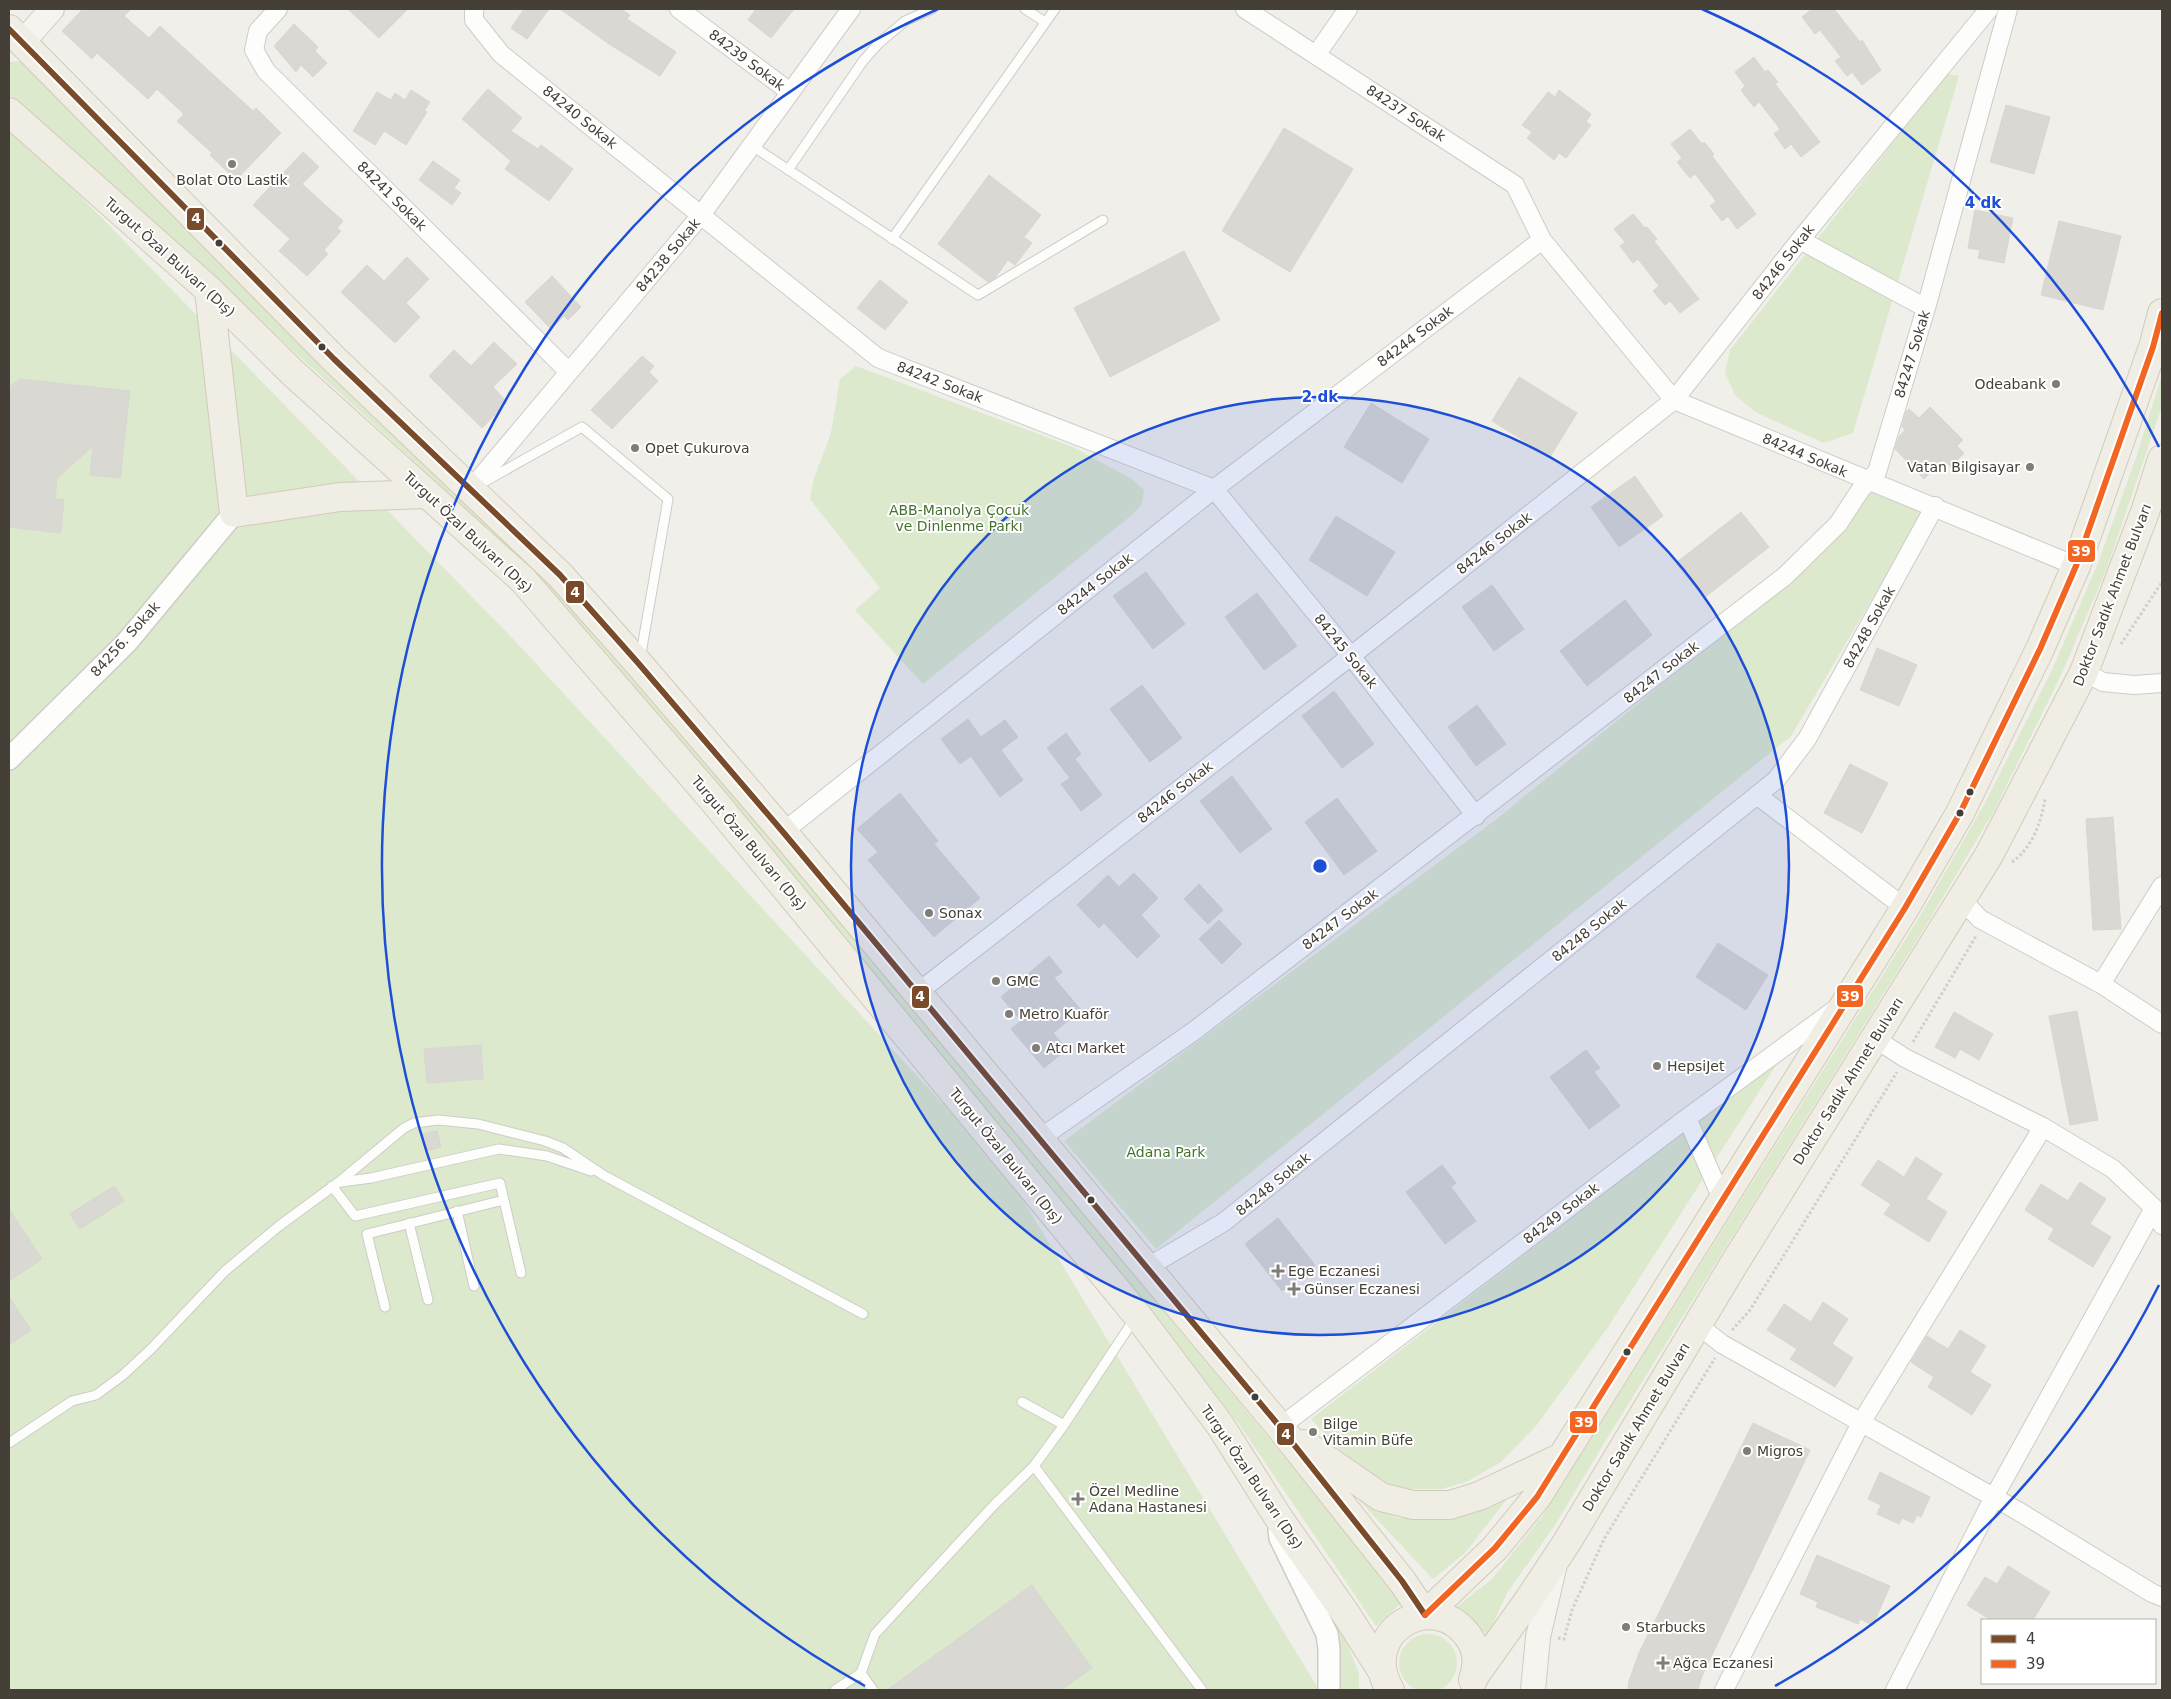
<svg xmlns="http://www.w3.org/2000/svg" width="2171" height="1699" viewBox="0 0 2171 1699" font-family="'DejaVu Sans',sans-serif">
<rect width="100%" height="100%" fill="#f0efea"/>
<path fill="#dce9cc" d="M21,61L367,411L551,586L808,882L1404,1601L1376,1626L1239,1424L1106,1256L802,886L671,731L548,590L467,510L363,414L9,94V62Z
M1947,74L1959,76L1853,433L1824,443L1755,412L1735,395L1725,373L1730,350Z
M9,123L516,642L1006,1172L1319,1690H9Z
M856,366L1073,447L1132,479L1144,490L1142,504L1132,515L923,684L855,610L880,588L810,499L814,478L831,433L840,379Z
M2162,375V406L2107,568L2062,673L1995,809L1927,924L1609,1435L1555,1525L1507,1593L1488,1635L1455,1608L1492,1579L1543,1515L1920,916L1985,803L2053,668L2098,563L2137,455Z
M1869,486L1927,506L1791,736L1156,1249L1064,1141L1498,818L1788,581Z
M1782,1056L1608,1327L1536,1426L1501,1462L1466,1482L1441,1489H1413L1382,1486L1356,1467L1311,1419Z
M1357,1498L1397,1518H1452L1507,1499L1465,1553L1433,1579Z
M1318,1596L1347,1643L1359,1674V1690H1336Z
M1399 1663a29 29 0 1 1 58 0a29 29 0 1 1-58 0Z"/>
<path fill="#d9d8d3" stroke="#d8d6d0" d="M83,9H131L124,16L149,38L160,26L253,111L256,108L281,133L236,180L210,155L212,153L177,121L184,114L157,89L148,99L97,53L92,59L62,31Z
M348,9H408L379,38Z
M524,9H549L527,39L511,28Z
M560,9H621L630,15L627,19L676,52L660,76L609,44Z
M756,9H794L771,38L748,20Z
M1812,9H1834L1860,42L1862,40L1881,70L1862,85L1852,72L1847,76L1835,61L1841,57L1820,30L1815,34L1802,17Z
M294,24L318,47L315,51L327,63L313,77L301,65L296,72L274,46Z
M1754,57L1765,72L1768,70L1778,82L1775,84L1820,142L1801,157L1791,144L1785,149L1774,134L1780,129L1759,102L1754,107L1741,90L1745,86L1735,72Z
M488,89L522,118L511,131L538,149L541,145L573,169L549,201L505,169L511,161L462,119Z
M411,90L430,102L424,111L427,112L406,145L384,131L375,145L353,131L377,92L391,100L395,93L405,100Z
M1559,90L1591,114L1586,122L1591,125L1566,158L1559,153L1554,160L1527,138L1532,132L1522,125L1548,92L1555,97Z
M2006,105L2050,117L2034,174L1990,162Z
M1284,128L1353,169L1290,272L1222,231Z
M1690,129L1702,144L1704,142L1714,154L1712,156L1756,214L1737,229L1728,216L1722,221L1710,206L1716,201L1695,174L1690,178L1677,162L1682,158L1671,144Z
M303,152L319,167L302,184L343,221L337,228L341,231L324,250L328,254L307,276L279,251L290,239L253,205Z
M433,161L460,180L454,188L461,193L452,205L419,180Z
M989,175L1041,215L1024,237L1032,243L1015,265L1008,260L995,278L988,282L938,244Z
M1975,210L2013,218L2004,263L1978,258L1980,250L1968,248Z
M1633,214L1645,228L1647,227L1657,239L1654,241L1699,299L1680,313L1670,301L1665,305L1653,291L1659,286L1638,259L1633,263L1620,246L1625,242L1614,229Z
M2059,221L2121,236L2103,310L2041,295Z
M1184,251L1220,320L1110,377L1074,308Z
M407,257L429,279L406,303L420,317L395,343L341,292L367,265L384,281Z
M552,276L581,307L568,320L564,316L551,329L525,302Z
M880,280L908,302L885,330L857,308Z
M494,342L517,364L493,387L507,402L482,428L429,376L454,350L471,366Z
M642,356L654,366L649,372L658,381L612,429L591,410Z
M1519,377L1577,413L1550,457L1492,421Z
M19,379L130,391L120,478L90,475L93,446L57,478L55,499L64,500L61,533L9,527V388Z
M1371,403L1429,439L1402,483L1344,447Z
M1930,407L1963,440L1957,446L1964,453L1951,467L1943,460L1924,479L1895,449L1899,437L1905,430L1902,427L1906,412L1909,409L1919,418Z
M1635,476L1663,516L1619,547L1591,507Z
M1741,512L1769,547L1704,598L1676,563Z
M1336,516L1395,552L1367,596L1309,560Z
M1146,572L1185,624L1153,649L1113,596Z
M1492,585L1524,629L1494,651L1462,607Z
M1257,593L1297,646L1264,670L1225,617Z
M1625,600L1652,635L1587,686L1560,651Z
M1877,648L1917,665L1899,706L1860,690Z
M1142,685L1182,738L1150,762L1110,709Z
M1334,691L1374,744L1342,768L1302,716Z
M1477,705L1506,744L1476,766L1448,727Z
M968,719L981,737L1005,720L1018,737L1001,750L1023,780L1000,797L971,756L960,764L941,739Z
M1066,733L1081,754L1075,759L1102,795L1081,811L1061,784L1070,778L1047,748Z
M1850,764L1888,783L1862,833L1824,813Z
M1232,776L1272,829L1240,853L1200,801Z
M900,793L938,841L934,844L980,898L934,937L868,860L878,852L857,829Z
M1337,798L1377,851L1344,875L1305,822Z
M2113,817L2121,929L2093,930L2086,819Z
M1134,873L1158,898L1141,915L1160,936L1137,958L1104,923L1099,928L1077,905L1108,875L1119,887Z
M1199,884L1223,910L1208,924L1184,899Z
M1219,920L1242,944L1222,964L1199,939Z
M1718,943L1768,975L1746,1010L1696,977Z
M1049,956L1062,972L1054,978L1081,1010L1053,1033L1067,1049L1044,1068L1011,1029L1021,1021L1001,997Z
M2077,1011L2098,1120L2070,1125L2049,1016Z
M1954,1012L1993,1034L1979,1060L1960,1049L1955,1058L1935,1047Z
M481,1045L483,1079L427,1083L424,1049Z
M1586,1050L1600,1068L1594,1072L1620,1106L1589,1129L1550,1077Z
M437,1131L441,1147L426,1151L422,1134Z
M1916,1157L1942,1174L1926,1199L1947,1212L1929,1242L1884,1214L1891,1204L1861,1185L1878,1160L1904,1177Z
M1442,1165L1456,1183L1451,1187L1476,1221L1445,1244L1406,1192Z
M2080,1182L2106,1199L2090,1224L2111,1237L2093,1267L2048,1239L2054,1229L2025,1210L2041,1184L2068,1201Z
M114,1186L124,1201L80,1229L70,1214Z
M9,1209L42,1259L9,1281Z
M1278,1218L1315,1265L1282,1291L1245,1244Z
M9,1297L31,1330L9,1345Z
M1823,1302L1848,1319L1832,1344L1853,1358L1835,1387L1790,1359L1797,1349L1767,1330L1784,1304L1811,1322Z
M1960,1330L1986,1346L1970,1372L1991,1385L1972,1415L1928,1387L1934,1377L1911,1362L1927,1336L1948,1349Z
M1753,1423L1810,1450L1702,1676L1698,1690H1628L1629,1681L1639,1653Z
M1880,1472L1930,1497L1921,1517L1917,1515L1913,1523L1902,1518L1899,1524L1877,1514L1881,1505L1868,1499Z
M1817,1555L1890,1586L1873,1625L1860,1619L1858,1624L1816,1607L1818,1602L1800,1594Z
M2008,1566L2050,1592L2033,1620H1991L1967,1605L1985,1577L1997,1584Z
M1032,1585L1092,1668L1061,1690H887Z"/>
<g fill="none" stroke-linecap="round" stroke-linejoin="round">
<defs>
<path id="service" d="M1025,9L1045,22
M751,145L978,295L1103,220
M788,170L863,61L878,44L905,21L932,9
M892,239L1055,9
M482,483L582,427L668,499L640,659
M341,1182L371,1178L499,1149L547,1156L591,1171
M332,1186L355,1216L500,1183L521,1273
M457,1211L474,1286
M409,1223L428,1300
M385,1307L367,1234L504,1200
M1022,1402L1064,1425
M9,1443L72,1401L96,1395L123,1375L151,1349L225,1271L279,1226L339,1182L404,1128L414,1123L438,1120L478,1124L545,1141L563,1148L603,1175L863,1314
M1034,1466L1202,1690
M861,1673L873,1690
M835,1690L861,1673L875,1634L994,1505L1034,1466L1064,1425L1135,1318"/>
<path id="minor" d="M278,9L258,31L254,50L266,71L569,372
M474,9V20L501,54L878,358L1214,489L1351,656L1476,816
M679,9L790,92
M1245,9L1515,185L1542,240
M1316,55L1348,9
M1800,240L1926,308
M470,490L701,215L851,9
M2084,672L2103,682L2134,685L2162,683
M1757,795L1905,908
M783,832L1214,489L1542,240L1674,400L2076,566
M1961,899L1980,919L2101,984L2162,1024
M2101,984L2162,886
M917,993L1351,656L1674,400L1800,240L1989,9
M1874,1038L1905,1058L2043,1127L2113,1169L2154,1208L2162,1225
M1687,1118L1722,1199
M1039,1139L1194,1031L1785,576L1838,524L1861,489L1877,472L1926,308L2008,9
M1146,1268L1224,1222L1776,780L1807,739L1935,506
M1698,1325L1722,1344L2018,1511L2152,1593L2162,1597
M1280,1427L1687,1118L1837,1008
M1724,1690L1862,1421L2043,1127
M1895,1690L1994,1497L2154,1208"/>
<path id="tertiary" d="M9,759L127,642L234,513
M1279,1530L1280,1538L1327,1634L1329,1649V1690"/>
<path id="secondary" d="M22,43L52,9
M1533,1690L1538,1637L1555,1564"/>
<path id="primary" d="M9,29L334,359L560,575L639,664L783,832L1280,1427L1402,1581L1425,1615
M9,112L209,290L294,374L523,580L713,800L1137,1315L1220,1425L1278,1517L1346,1614L1382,1671
M209,290L234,513L340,497L426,494
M1304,1444L1381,1497L1413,1505H1450L1479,1496L1562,1457
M1425,1615L1495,1548L1537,1497L1905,908L1960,813L2040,649L2076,566L2153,347L2162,313
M1476,1674L1530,1598L1567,1542L1734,1264L1989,855L2084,672L2145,512L2162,459
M1390,1690C1356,1632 1435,1585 1470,1639C1478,1651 1478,1667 1473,1680"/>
</defs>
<use href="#service" stroke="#ceccc8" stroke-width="11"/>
<use href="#minor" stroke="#ceccc8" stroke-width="20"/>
<use href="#tertiary" stroke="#ceccc8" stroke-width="24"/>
<use href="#secondary" stroke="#ceccc1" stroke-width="26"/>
<use href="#primary" stroke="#d1cbb9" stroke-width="30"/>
<path stroke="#d1cecb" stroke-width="3" stroke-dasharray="2.5 2.5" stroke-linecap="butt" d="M2121,644L2162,582
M2012,862C2032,848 2041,823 2045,799
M1913,1042L1976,936
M1732,1330L1750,1310L1897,1072
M1558,1638L1564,1639L1572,1610L1604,1539L1715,1358"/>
<use href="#service" stroke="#fdfdfc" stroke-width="9"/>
<use href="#minor" stroke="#fdfdfc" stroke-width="18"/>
<use href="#tertiary" stroke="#fdfdfc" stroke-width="21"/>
<use href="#secondary" stroke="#f5f4ef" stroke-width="24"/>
<use href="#primary" stroke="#f0ede4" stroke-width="28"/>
<defs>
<path id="bus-1" d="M9,29L334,359L560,575L639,664L783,832L1280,1427L1402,1581L1425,1615"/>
<path id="bus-2" d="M1425,1615L1495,1548L1537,1497L1905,908L1960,813L2040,649L2076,566L2153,347L2162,313"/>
</defs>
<use href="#bus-1" stroke="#fff" stroke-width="10"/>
<use href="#bus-2" stroke="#fff" stroke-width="10"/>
<use href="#bus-1" stroke="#7a4b2a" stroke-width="6"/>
<use href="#bus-2" stroke="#f26522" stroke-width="6"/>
</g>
<circle cx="1320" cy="866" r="469" fill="#1d4ed8" fill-opacity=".12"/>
<g fill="none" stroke="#1d4ed8" stroke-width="2.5">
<circle cx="1320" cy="866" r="469"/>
<path d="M2159 1285A938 938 0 0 1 1775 1686M865 1686A938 938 0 0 1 938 9M1702 9A938 938 0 0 1 2159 447"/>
</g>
<g fill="#817d76" stroke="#fff" stroke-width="2">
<circle cx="232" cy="164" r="5"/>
<circle cx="2056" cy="384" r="5"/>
<circle cx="635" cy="448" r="5"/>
<circle cx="2030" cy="467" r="5"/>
<circle cx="929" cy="913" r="5"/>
<circle cx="996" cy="981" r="5"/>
<circle cx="1009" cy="1014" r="5"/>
<circle cx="1036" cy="1048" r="5"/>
<circle cx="1657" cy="1066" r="5"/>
<path d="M1275.5 1263.5h5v5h5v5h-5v5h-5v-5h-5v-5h5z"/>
<path d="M1291.5 1281.5h5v5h5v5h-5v5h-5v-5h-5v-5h5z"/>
<circle cx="1313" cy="1432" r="5"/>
<circle cx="1747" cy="1451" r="5"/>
<path d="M1075.5 1491.5h5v5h5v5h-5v5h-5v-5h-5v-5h5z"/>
<circle cx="1626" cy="1627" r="5"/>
<path d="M1660.5 1655.5h5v5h5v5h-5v5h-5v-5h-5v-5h5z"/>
</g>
<g fill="#454037" stroke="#fff" stroke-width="2">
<circle cx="219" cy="243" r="4.5"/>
<circle cx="322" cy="347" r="4.5"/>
<circle cx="1970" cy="792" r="4.5"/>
<circle cx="1960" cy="813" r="4.5"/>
<circle cx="1091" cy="1200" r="4.5"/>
<circle cx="1627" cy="1352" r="4.5"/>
<circle cx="1255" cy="1397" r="4.5"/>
</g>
<g text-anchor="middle" stroke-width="4" stroke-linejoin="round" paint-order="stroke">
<g font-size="14" fill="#454037" stroke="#fff">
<text transform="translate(747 60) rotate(37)" y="5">84239 Sokak</text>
<text transform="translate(1406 113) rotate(33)" y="5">84237 Sokak</text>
<text transform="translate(580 117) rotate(39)" y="5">84240 Sokak</text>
<text transform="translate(392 196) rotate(45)" y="5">84241 Sokak</text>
<text transform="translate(668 255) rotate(-50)" y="5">84238 Sokak</text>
<text transform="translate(170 257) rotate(42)" y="5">Turgut Özal Bulvarı (Dış)</text>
<text transform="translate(1783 262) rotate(-52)" y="5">84246 Sokak</text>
<text transform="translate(1415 336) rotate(-37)" y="5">84244 Sokak</text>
<text transform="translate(1912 354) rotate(-73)" y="5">84247 Sokak</text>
<text transform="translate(940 382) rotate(21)" y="5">84242 Sokak</text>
<text transform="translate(1805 455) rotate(23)" y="5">84244 Sokak</text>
<text transform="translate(468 532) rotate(43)" y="5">Turgut Özal Bulvarı (Dış)</text>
<text transform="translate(1494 543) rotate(-38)" y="5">84246 Sokak</text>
<text transform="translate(1095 584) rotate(-38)" y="5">84244 Sokak</text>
<text transform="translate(2112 595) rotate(-69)" y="5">Doktor Sadık Ahmet Bulvarı</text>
<text transform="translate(1869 627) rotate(-61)" y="5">84248 Sokak</text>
<text transform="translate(125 639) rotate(-48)" y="5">84256. Sokak</text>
<text transform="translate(1346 651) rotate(51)" y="5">84245 Sokak</text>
<text transform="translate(1661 672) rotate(-38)" y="5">84247 Sokak</text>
<text transform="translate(1175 792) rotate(-38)" y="5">84246 Sokak</text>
<text transform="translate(749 843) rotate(50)" y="5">Turgut Özal Bulvarı (Dış)</text>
<text transform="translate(1340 919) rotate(-37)" y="5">84247 Sokak</text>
<text transform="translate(1589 930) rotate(-39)" y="5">84248 Sokak</text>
<text transform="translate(1848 1081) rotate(-58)" y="5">Doktor Sadık Ahmet Bulvarı</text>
<text transform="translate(1006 1156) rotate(51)" y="5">Turgut Özal Bulvarı (Dış)</text>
<text transform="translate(1273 1184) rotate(-39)" y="5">84248 Sokak</text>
<text transform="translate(1561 1213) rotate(-37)" y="5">84249 Sokak</text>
<text transform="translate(1636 1427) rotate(-59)" y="5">Doktor Sadık Ahmet Bulvarı</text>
<text transform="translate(1252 1477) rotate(56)" y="5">Turgut Özal Bulvarı (Dış)</text>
</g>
<g font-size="14" fill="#454037" stroke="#fff" text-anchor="start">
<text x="232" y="185" text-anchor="middle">Bolat Oto Lastik</text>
<text x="2046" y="389" text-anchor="end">Odeabank</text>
<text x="645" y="453">Opet Çukurova</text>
<text x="2020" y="472" text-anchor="end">Vatan Bilgisayar</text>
<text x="939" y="918">Sonax</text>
<text x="1006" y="986">GMC</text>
<text x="1019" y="1019">Metro Kuaför</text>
<text x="1046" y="1053">Atcı Market</text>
<text x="1667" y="1071">HepsiJet</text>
<text x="1288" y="1276">Ege Eczanesi</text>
<text x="1304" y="1294">Günser Eczanesi</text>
<text x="1323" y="1429">Bilge<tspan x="1323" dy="16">Vitamin Büfe</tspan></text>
<text x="1757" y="1456">Migros</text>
<text x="1089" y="1496">Özel Medline<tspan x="1089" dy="16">Adana Hastanesi</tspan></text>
<text x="1636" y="1632">Starbucks</text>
<text x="1673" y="1668">Ağca Eczanesi</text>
</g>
<g font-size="14" fill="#44732e" stroke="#fff">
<text x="959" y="515">ABB-Manolya Çocuk<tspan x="959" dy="16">ve Dinlenme Parkı</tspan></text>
<text x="1166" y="1157">Adana Park</text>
</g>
</g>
<circle cx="1320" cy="866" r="8" fill="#1d4ed8" stroke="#fff" stroke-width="2.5"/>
<g font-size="15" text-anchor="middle" font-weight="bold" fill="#1d4ed8" stroke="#fff" stroke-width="4" stroke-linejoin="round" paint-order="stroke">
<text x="1983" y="208">4 dk</text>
<text x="1320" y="402">2 dk</text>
</g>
<g stroke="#fff" stroke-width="2">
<rect x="186" y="207" width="19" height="24" rx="5" fill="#7a4b2a"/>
<rect x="2067" y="539" width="29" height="24" rx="5" fill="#f26522"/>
<rect x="565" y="580" width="20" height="24" rx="5" fill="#7a4b2a"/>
<rect x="1836" y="984" width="28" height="24" rx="5" fill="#f26522"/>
<rect x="911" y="985" width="19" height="24" rx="5" fill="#7a4b2a"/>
<rect x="1569" y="1410" width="29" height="24" rx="5" fill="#f26522"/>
<rect x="1276" y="1422" width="19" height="24" rx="5" fill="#7a4b2a"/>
</g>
<g font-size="14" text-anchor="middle" font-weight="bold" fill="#fff">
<text x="196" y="223">4</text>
<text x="2081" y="556">39</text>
<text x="575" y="597">4</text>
<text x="1850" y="1001">39</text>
<text x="920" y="1001">4</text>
<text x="1584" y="1427">39</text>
<text x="1286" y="1439">4</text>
</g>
<rect width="2171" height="1699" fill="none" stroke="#454037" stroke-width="20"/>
<rect x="1981" y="1619" width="175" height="65" fill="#ffffff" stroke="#b5b3af"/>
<rect x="1991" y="1635" width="25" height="8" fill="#7a4b2a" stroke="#b5b3af"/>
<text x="2026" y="1644" font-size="15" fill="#454037">4</text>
<rect x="1991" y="1660" width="25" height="8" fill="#f26522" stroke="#b5b3af"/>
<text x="2026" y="1669" font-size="15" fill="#454037">39</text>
</svg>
